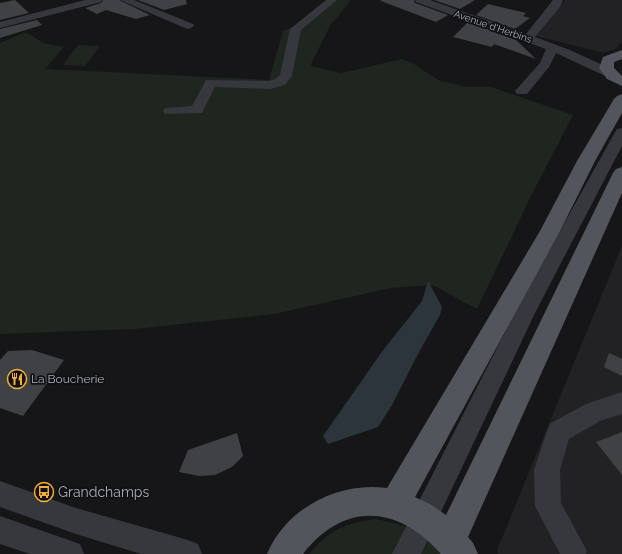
<svg xmlns="http://www.w3.org/2000/svg" width="622" height="554" viewBox="0 0 622 554" font-family="Raleway,sans-serif">
<rect width="100%" height="100%" fill="#161618"/>
<path fill="#222225" d="M565,0H622V41L615,49L604,53L536,36Z
M622,246V554H498L497,550Z"/>
<path fill="#1e261f" d="M328,0H351L330,26L310,66L341,73L402,59L414,64L438,80L466,87H491L573,115L531,196L477,309L433,285L391,288L274,314L134,329L0,334V43L26,32L43,43L64,47L45,69L269,80L283,31L299,24Z
M78,45L100,46L85,66L63,65Z
M375,519C405,525 424,530 444,554H309C331,529 343,524 375,519Z"/>
<path fill="#2c353c" d="M428,281L442,307L440,315L419,352L392,405L378,427L328,444L323,436L381,353L422,301Z"/>
<path fill="#404145" d="M15,0L29,13L0,20V3Z
M103,0H119L150,15L136,19L106,10L97,14L85,8L101,3Z
M138,0H186L187,4L164,10Z
M381,0H414L415,3L448,15L436,22L381,1Z
M434,0H475L460,9Z
M488,4L526,13L523,16L530,18L515,29L476,15Z
M37,20L42,25L0,38V29Z
M468,22L516,40L536,59L494,44L492,47L453,37Z
M32,350L64,360L23,416L0,408V360L8,351Z
M609,353L622,359V376L604,367Z
M622,432V475L596,442Z
M237,433L243,456L232,467L215,475L199,476L179,472L188,450Z"/>
<g fill="none" stroke-linecap="round" stroke-linejoin="round">
<path fill="#37383d" fill-rule="evenodd" d="M85,0H102L101,2L0,28V22Z
M120,0H134L193,24L194,26L189,29L185,28Z
M326,0H337L301,30L292,76L285,85L270,89L215,87L202,113L165,114L163,111L165,108L192,106L206,80L269,81L275,79L280,75L290,29Z
M415,0H430L526,34L553,0H563L560,7L535,37L570,50L611,69L613,72L607,76L603,75L556,53L549,67L527,94H517L515,91L540,63L546,49L416,2Z
M622,128V146L536,311L421,554H392L520,303L615,132L617,129Z
M622,392V414L600,421L569,439L560,470L561,503L587,551L586,554H560L535,506L534,470L547,431L551,423L586,404Z
M0,481L76,508L188,540L198,544L202,554H141L76,534L0,507Z
M0,516L80,544L84,554H30L0,544Z"/>
<path fill="#53555c" fill-rule="evenodd" d="M622,50V59L614,62V68L622,76V86L607,79L599,68L603,57Z
M622,94V113L595,161L559,233L415,497L430,504L446,515L613,173L616,169L622,167V193L468,537L473,543L478,554H441C398,505 344,501 303,554H267C286,508 339,481 387,488L540,231L577,161L614,99L617,96Z"/>
</g>
<defs>
<symbol id="restaurant-ring" viewBox="-11 -11 22 22"><circle r="9.5" fill="#111113" stroke="#f2b134" stroke-width="1.5"/><path d="M-5-6h1v4h1v-4h1v4h1v-4h1v5L-1.5 .5V6h-2V.5L-5-1ZM5-6V6H3V1.5H1.5Q1.5-4 5-6Z" fill="#f2b134"/></symbol>
<symbol id="bus-ring" viewBox="-11 -11 22 22"><circle r="9.5" fill="#111113" stroke="#f2b134" stroke-width="1.5"/><path d="M-5-6H5V4H4V6H2V4H-2V6H-4V4H-5ZM-3.5-4V0h7V-4ZM-3.5 1.2v1.5H-2V1.2ZM2 1.2v1.5H3.5V1.2Z" fill="#f2b134"/></symbol>
</defs>
<g fill-rule="evenodd">
<use href="#restaurant-ring" x="6" y="368" width="22" height="22"/>
<use href="#bus-ring" x="33" y="481" width="22" height="22"/>
</g>
<g text-anchor="middle" stroke-width="3.5" stroke-linejoin="round" paint-order="stroke">
<g font-size="10" fill="#a8adb8" stroke="#111113">
<text transform="translate(493 26) rotate(19)" y="4">Avenue d'Herbins</text>
</g>
<g font-size="12" fill="#a8adb8" stroke="#111113" text-anchor="start">
<text x="31" y="383">La Boucherie</text>
</g>
<g font-size="14" fill="#a8adb8" stroke="#111113" text-anchor="start">
<text x="58" y="497">Grandchamps</text>
</g>
</g>
</svg>
